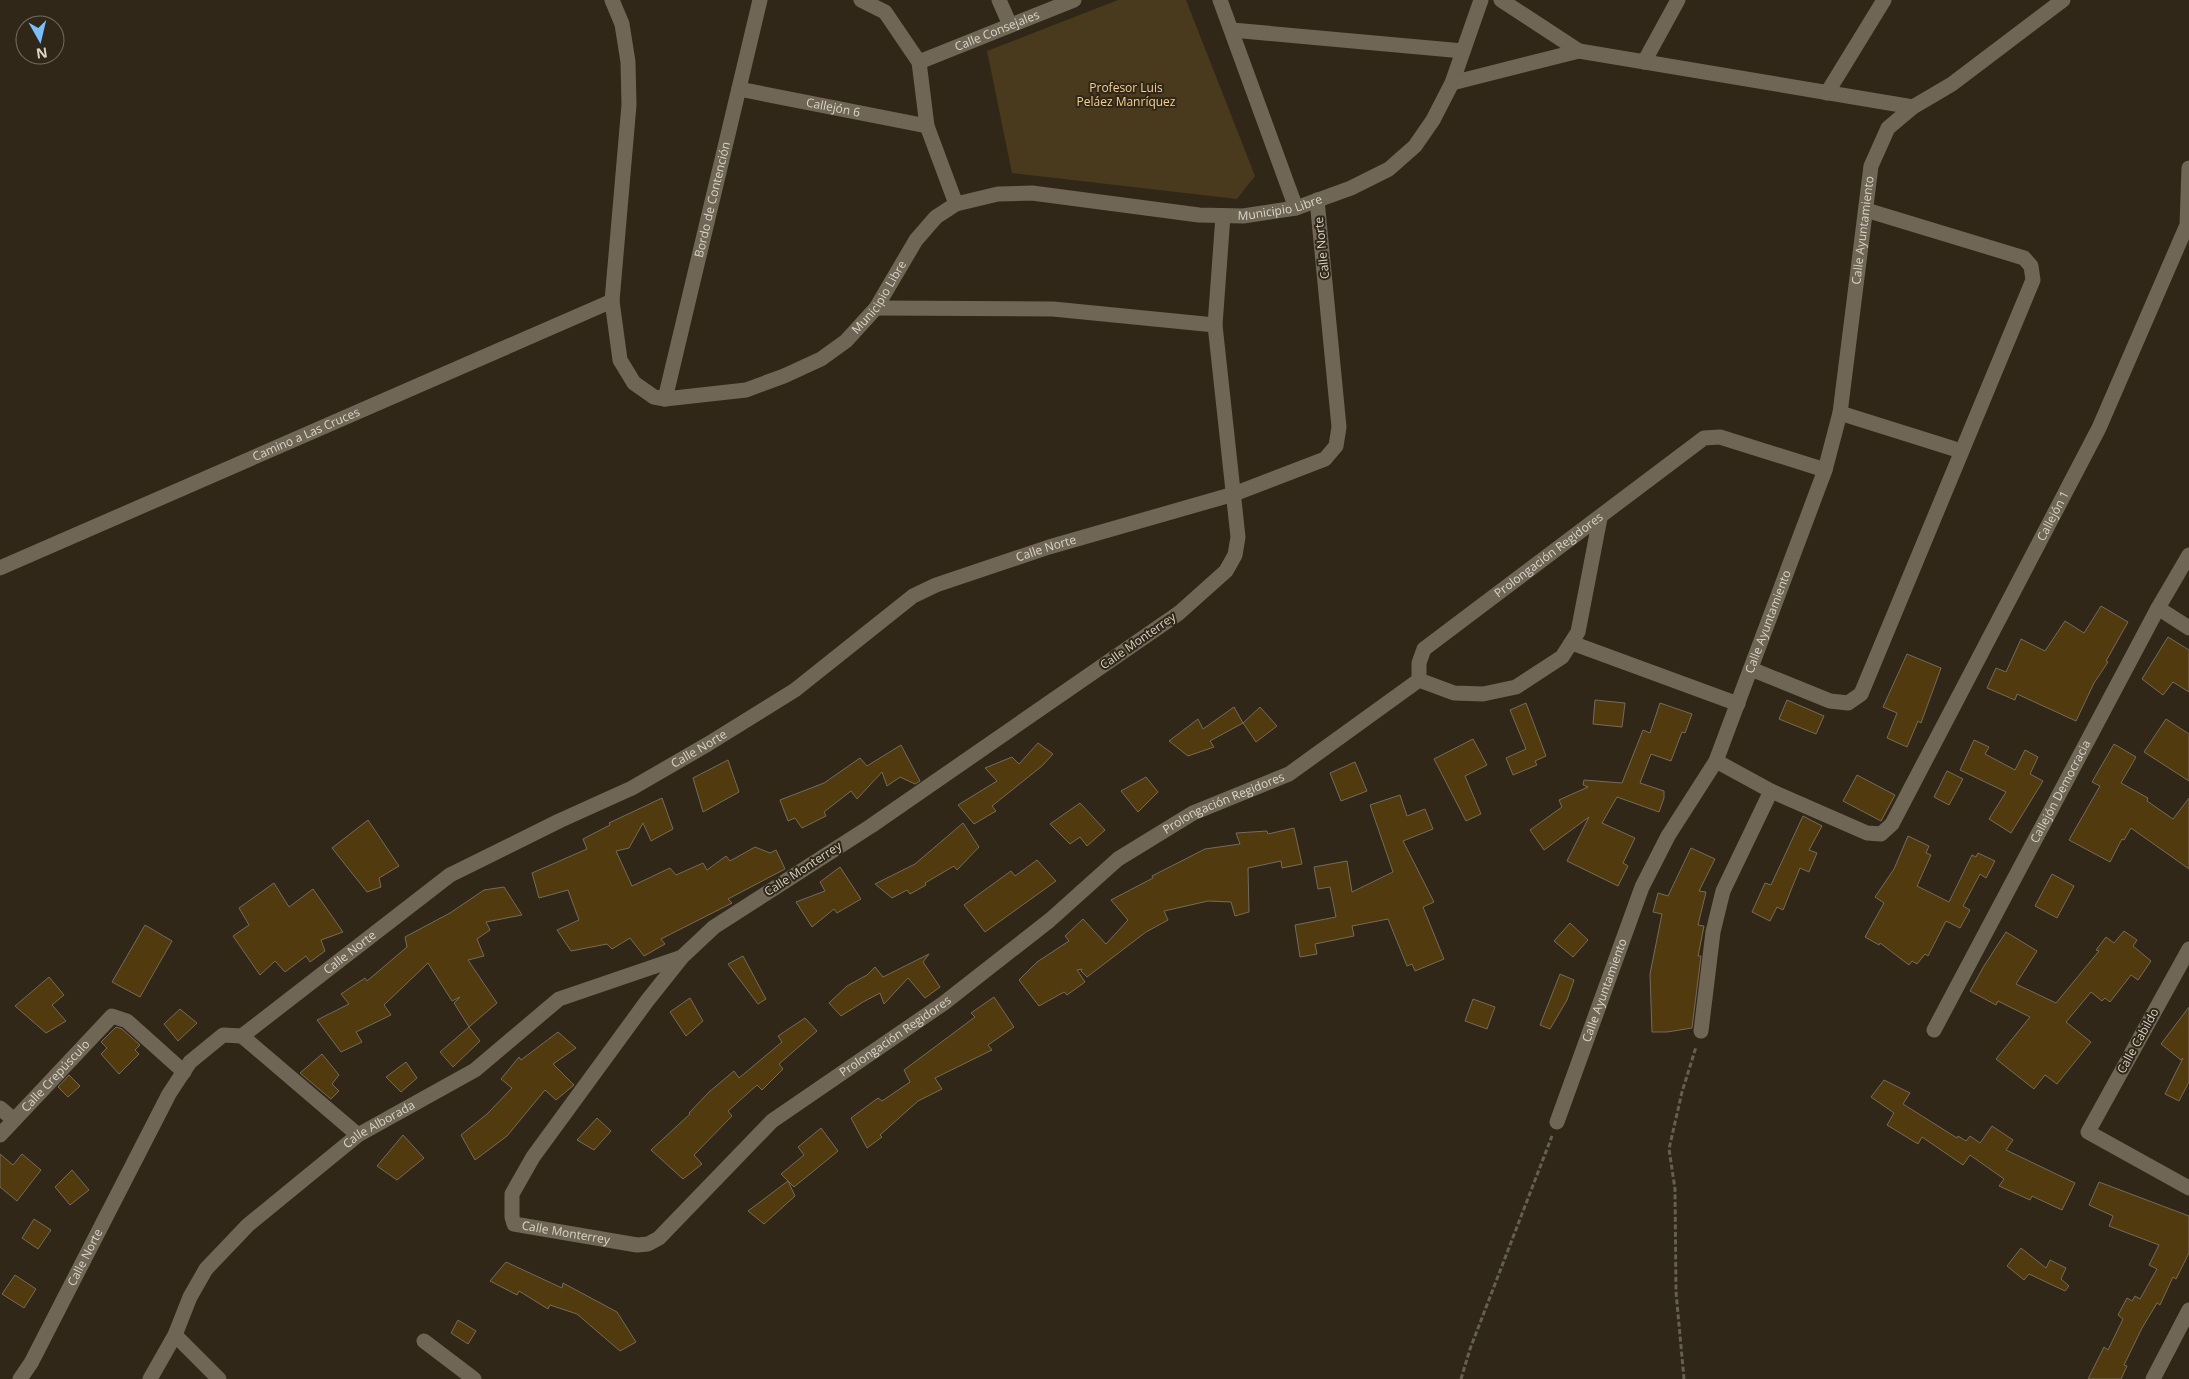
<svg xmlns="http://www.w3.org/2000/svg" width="2189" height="1379" viewBox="0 0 2189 1379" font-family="'Open Sans',sans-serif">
<rect width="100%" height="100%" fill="#302718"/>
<path fill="#493a1e" d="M1118,0H1186L1255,176L1237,199L1012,173L987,51Z"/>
<path fill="#513b0e" stroke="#746b5a" d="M2101,606L2128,622L2106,661L2108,662L2094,683L2076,721L2017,694L2015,700L1987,688L1996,668L2006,672L2021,639L2045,651L2065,621L2084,633Z
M2168,637L2189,650V692L2173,682L2163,695L2142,679Z
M1907,654L1941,668L1921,723L1918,721L1907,747L1887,738L1897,713L1883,707Z
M1595,700L1625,703L1622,727L1593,724Z
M1787,700L1824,716L1816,734L1779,719Z
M1526,703L1546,756L1535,761L1537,765L1513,775L1506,758L1526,749L1510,710Z
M1660,703L1692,714L1685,733L1682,732L1671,761L1651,754L1640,783L1664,791V798L1659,812L1617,797L1602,823L1635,838L1623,863L1628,866L1618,886L1567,861L1589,817L1544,850L1530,830L1562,807L1559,800L1588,787L1583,785L1584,780L1622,783L1643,730L1650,733Z
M1234,707L1243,723L1210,741L1214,747L1188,756L1169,741L1198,719L1203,729Z
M1260,707L1277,726L1256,742L1243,723Z
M2166,719L2189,734V781L2144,752Z
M1473,739L1487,765L1465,776L1481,814L1466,821L1434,759Z
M1974,740L1989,747L1985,754L2015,770L2025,750L2038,757L2030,774L2043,781L2011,833L1989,819L2006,792L1960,770Z
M1038,743L1053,754L1042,766L992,806L996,811L974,824L958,805L997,781L985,768L1012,757L1019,764Z
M2114,744L2136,757L2121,783L2148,798L2147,801L2173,819L2189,798V869L2131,828L2124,840L2122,839L2110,862L2069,840L2100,786L2092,782Z
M901,745L920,781L915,784L900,777L887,786L882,772L857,799L851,791L824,812L826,816L802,828L795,818L788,821L780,800L824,783L860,758L867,766Z
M728,760L739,792L703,812L693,778Z
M1355,762L1367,791L1341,801L1330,773Z
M1947,771L1963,779L1949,805L1934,797Z
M1857,775L1895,795L1881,821L1843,801Z
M1146,777L1158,792L1138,812L1121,791Z
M1400,795L1407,816L1425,809L1433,829L1403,841L1434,902L1423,907L1444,959L1415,971L1412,964L1407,966L1388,919L1352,926L1354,936L1315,944L1317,954L1300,957L1295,925L1336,917L1330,887L1318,889L1314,867L1347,861L1352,892L1393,872L1370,805Z
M662,798L673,829L651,841L643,823L629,848L616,851L632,886L670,868L676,875L703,863L707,870L726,856L730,861L755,847L770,853L776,850L785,869L728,899L732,903L661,939L665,944L644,956L630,938L612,949L607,944L571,951L557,930L579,920L568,890L539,898L532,873L587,849L583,839L610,825L609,823Z
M1080,803L1105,830L1087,846L1080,837L1070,844L1050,824Z
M1803,816L1822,826L1809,850L1817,853L1809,872L1800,868L1783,910L1777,907L1770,921L1752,912L1765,883L1771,885Z
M368,820L399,866L379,878L381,887L367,892L332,848Z
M963,823L979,847L957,870L954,866L925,883L926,885L910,894L907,890L892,898L875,884L915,864Z
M1294,828L1302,864L1282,868L1281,861L1248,868L1249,912L1235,916L1231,902L1208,901L1164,911L1168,920L1146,932L1087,977L1081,971L1082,969L1077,970L1085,982L1067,995L1064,992L1039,1006L1019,980L1037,962L1069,941L1065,936L1083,919L1106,944L1128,920L1111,900L1153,878L1152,876L1205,849L1240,844L1236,833L1267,831L1268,834Z
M1908,836L1929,846L1926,853L1931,855L1917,886L1949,902L1972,855L1976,857L1978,853L1995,861L1986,878L1980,874L1963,906L1970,910L1960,928L1946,921L1928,956L1925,954L1917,964L1912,961L1909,965L1880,943L1879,945L1865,937L1884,903L1875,897L1894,869Z
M1691,848L1715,859L1699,891L1706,892L1698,925L1704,926L1698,956H1701L1692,1028L1667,1032H1652L1650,974L1662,914L1653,912L1658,893L1668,896Z
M1037,860L1056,881L985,932L964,905L1011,871L1015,876Z
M840,867L861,899L837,913L834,909L812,927L796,902L825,891L820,882Z
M2052,874L2074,886L2057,918L2035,906Z
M274,883L289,907L313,889L343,932L321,940L325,951L310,962L306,956L285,972L275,961L260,975L233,936L249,925L239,908Z
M504,887L522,915L486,922L490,930L477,939L484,956L468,960L497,1003L469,1027L454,1003L460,997L452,1001L428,963L384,1005L391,1015L356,1032L362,1042L341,1052L317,1020L349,1004L341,994L365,978L367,981L407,947L405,937L450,913L484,890Z
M1570,923L1588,940L1573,957L1554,941Z
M145,925L172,941L140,997L112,982Z
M2124,931L2137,940L2133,946L2151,961L2138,980L2131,975L2110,1002L2105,998L2102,1001L2091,992L2066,1022L2091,1042L2057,1084L2045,1075L2034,1089L1996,1059L2030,1017L1998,1001L1996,1005L1970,991L1984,966L2006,932L2037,951L2016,984L2056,1003L2099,951L2096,950L2106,937L2114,943Z
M929,954L923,962L940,987L925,998L908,978L884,1004L880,993L863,1002L841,1016L829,1003L847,986L867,975L875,967L883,977Z
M743,956L766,999L758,1004L728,964Z
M1560,974L1574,980L1567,1000L1550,1029L1540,1025Z
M49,977L64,995L52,1005L66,1021L46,1033L15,1006Z
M994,997L1014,1027L988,1045L992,1050L935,1078L942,1089L918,1101L880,1135L882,1137L867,1148L851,1118L878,1098L882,1101L910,1082L904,1070L975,1017L971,1013Z
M690,998L703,1021L686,1036L670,1012Z
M1473,999L1495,1007L1487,1029L1465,1021Z
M2189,1007V1082L2179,1101L2165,1094L2183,1058L2181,1060L2161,1044Z
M180,1009L197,1023L178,1041L164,1024Z
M805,1018L817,1031L779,1064L783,1069L762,1090L757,1085L728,1111L732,1116L694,1155L702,1164L683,1179L651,1150L690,1114L689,1113L709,1092L734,1071L739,1078L782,1042L778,1036Z
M116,1027L122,1029L140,1045L135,1050L139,1054L119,1074L101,1054L107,1048L101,1042Z
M469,1027L480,1041L453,1067L440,1052Z
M558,1032L576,1048L553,1064L574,1085L556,1100L545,1090L507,1136L475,1160L461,1135L487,1114L512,1088L501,1079L519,1057L521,1060Z
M322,1054L339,1075L332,1084L339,1091L331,1099L300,1073Z
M406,1062L417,1078L401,1092L386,1077Z
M69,1075L80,1086L68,1097L58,1087Z
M1884,1080L1910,1093L1903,1104L1957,1138L1958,1136L1966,1141L1970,1136L1980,1143L1992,1126L2013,1140L2006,1150L2075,1183L2062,1210L2032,1196L2030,1200L1999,1186L2004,1179L1970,1155L1963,1165L1922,1137L1918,1144L1887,1125L1894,1113L1871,1097Z
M597,1118L611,1131L594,1150L577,1140Z
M821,1128L838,1151L794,1187L781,1174L804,1155L798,1147Z
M403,1135L424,1158L397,1180L377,1166Z
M0,1154L13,1165L22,1154L41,1170L17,1201L0,1187Z
M72,1170L89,1190L70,1205L55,1187Z
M788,1181L795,1196L764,1224L748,1211Z
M2099,1182L2189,1216V1253L2176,1279L2173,1277L2160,1305L2157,1303L2142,1328L2124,1365L2127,1366L2121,1379H2088L2104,1347L2108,1350L2123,1319L2118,1315L2127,1298L2132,1301L2135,1296L2140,1299L2157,1269L2149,1265L2159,1245L2109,1226L2113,1216L2089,1205Z
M34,1219L51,1230L38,1249L22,1238Z
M2021,1248L2046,1268L2050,1260L2066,1268L2061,1279L2069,1286L2065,1291L2029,1274L2024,1280L2007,1266Z
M506,1262L562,1288L563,1283L617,1312L636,1342L620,1351L577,1314L550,1305L548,1309L519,1291L517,1295L490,1281Z
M15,1275L36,1289L24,1308L2,1294Z
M458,1320L476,1331L468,1344L451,1333Z"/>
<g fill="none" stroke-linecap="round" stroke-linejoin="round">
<path stroke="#665e50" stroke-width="3" stroke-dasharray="5 2.5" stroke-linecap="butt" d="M1461,1379L1470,1349L1552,1136
M1684,1379L1676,1292L1675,1189L1669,1149L1682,1092L1696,1047"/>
<g stroke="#706656" stroke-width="15">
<path id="s1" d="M612,0L622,24L628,62L629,105L612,301L620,360L634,383L654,397L665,399L746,390L784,376L821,359L846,341L876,308L916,240L936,217L956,204L998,194L1032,193L1199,215L1243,216L1296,208L1351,188L1389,169L1415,146L1433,120L1452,83L1481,0"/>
<path d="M861,0L885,12L919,62L927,126L956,204"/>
<path d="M999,0L1010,25"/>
<path d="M1220,0L1296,208"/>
<path d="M1501,0L1579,51"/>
<path d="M1232,30L1463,51"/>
<path id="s2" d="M919,62L1074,0"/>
<path d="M1644,62L1678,0"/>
<path d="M1452,83L1579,51L1913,107"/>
<path id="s3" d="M739,89L927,126"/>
<path d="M1827,93L1884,0"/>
<path id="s4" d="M1223,216L1215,325L1238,537L1235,555L1226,571L1179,613L871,826L714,927L682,957L647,1001L533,1157L512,1194V1217L514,1224L637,1245L648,1244L659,1238L772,1121L944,1003L1050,920L1118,859L1193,813L1289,774L1419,680V663L1424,649L1704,438L1720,437L1825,470"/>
<path d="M876,308L1053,309L1215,325"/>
<path id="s5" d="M665,399L760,0"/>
<path d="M1840,413L1961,451"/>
<path id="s6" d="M0,568L612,301"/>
<path d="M2158,608L2189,628"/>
<path d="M1572,643L1738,704"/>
<path d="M1751,669L1830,701L1848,703L1861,694L2033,280L2031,266L2024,258L1866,210"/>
<path d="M1419,680L1454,693L1483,694L1516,687L1562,657L1578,632L1600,518"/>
<path id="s7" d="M1716,761L1771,791L1867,833L1881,834L1892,824L2099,428L2187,225L2189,168"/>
<path d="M2189,949L2088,1132L2189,1188"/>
<path id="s8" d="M1934,1030L2158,608L2189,555"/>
<path d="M1701,1031L1713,932L1723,891L1771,791"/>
<path d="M242,1036L358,1135"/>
<path d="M0,1108L14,1120"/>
<path id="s9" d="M1557,1122L1642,887L1668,836L1716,761L1825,470L1840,413L1871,166L1888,128L1913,107L1952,84L2063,0"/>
<path id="s10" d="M0,1135L112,1016L127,1021L184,1072"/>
<path d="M175,1335L219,1379"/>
<path d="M424,1341L474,1379"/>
<path id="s11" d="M20,1379L31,1363L169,1094L190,1062L223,1035L242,1036L450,875L559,821L632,788L708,744L795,690L913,596L936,585L1049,547L1234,494L1325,459L1336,446L1339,427L1317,200"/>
<path id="s12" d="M150,1379L175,1335L190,1297L206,1269L248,1225L358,1135L475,1070L559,999L682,957"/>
<path d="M2153,1379L2189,1310"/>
</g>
</g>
<g text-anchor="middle" stroke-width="4" stroke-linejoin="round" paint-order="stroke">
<g font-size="12" fill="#dad4cb" stroke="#302718">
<text dy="4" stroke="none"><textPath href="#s2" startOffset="84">Calle Consejales</textPath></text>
<text dy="4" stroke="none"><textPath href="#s3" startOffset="96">Callejón 6</textPath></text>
<text dy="4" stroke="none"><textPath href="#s5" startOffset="205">Bordo de Contención</textPath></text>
<text dy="4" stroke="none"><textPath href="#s1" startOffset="1125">Municipio Libre</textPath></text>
<text dy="4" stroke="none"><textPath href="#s9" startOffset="950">Calle Ayuntamiento</textPath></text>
<text transform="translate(1322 248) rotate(-96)" y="4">Calle Norte</text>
<text dy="4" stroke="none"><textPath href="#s1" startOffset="675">Municipio Libre</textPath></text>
<text dy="4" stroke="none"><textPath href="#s6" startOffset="334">Camino a Las Cruces</textPath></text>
<text dy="4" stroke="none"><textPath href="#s7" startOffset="544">Callejón 1</textPath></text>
<text dy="4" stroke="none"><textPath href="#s11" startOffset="1369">Calle Norte</textPath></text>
<text dy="4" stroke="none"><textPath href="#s4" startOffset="2635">Prolongación Regidores</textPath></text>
<text dy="4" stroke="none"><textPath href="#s9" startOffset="545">Calle Ayuntamiento</textPath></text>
<text transform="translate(1138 641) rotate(-35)" y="4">Calle Monterrey</text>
<text dy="4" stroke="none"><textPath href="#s11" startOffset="964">Calle Norte</textPath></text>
<text dy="4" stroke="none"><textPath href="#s8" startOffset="270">Callejón Democracia</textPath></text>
<text dy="4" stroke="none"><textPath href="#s4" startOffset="2215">Prolongación Regidores</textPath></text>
<text transform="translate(803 869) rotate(-33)" y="4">Calle Monterrey</text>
<text dy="4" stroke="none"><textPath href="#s11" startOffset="558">Calle Norte</textPath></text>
<text dy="4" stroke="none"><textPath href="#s9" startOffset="140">Calle Ayuntamiento</textPath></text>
<text dy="4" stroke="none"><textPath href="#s4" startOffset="1810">Prolongación Regidores</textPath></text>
<text transform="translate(2138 1041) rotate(-61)" y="4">Calle Cabildo</text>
<text dy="4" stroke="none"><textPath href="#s10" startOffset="81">Calle Crepúsculo</textPath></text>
<text dy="4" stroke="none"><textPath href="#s12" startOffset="350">Calle Alborada</textPath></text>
<text dy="4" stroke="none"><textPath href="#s4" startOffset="1402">Calle Monterrey</textPath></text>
<text dy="4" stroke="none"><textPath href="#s11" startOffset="138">Calle Norte</textPath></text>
</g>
<g font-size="12" fill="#f7d08b" stroke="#302718">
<text x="1126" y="92">Profesor Luis<tspan x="1126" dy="14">Peláez Manríquez</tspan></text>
</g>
</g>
<g transform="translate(40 40) rotate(172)"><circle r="24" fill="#302718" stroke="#746c60"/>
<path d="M0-4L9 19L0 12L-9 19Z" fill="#7cbef9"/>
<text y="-8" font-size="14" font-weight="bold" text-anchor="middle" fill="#dad4cb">N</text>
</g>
</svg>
